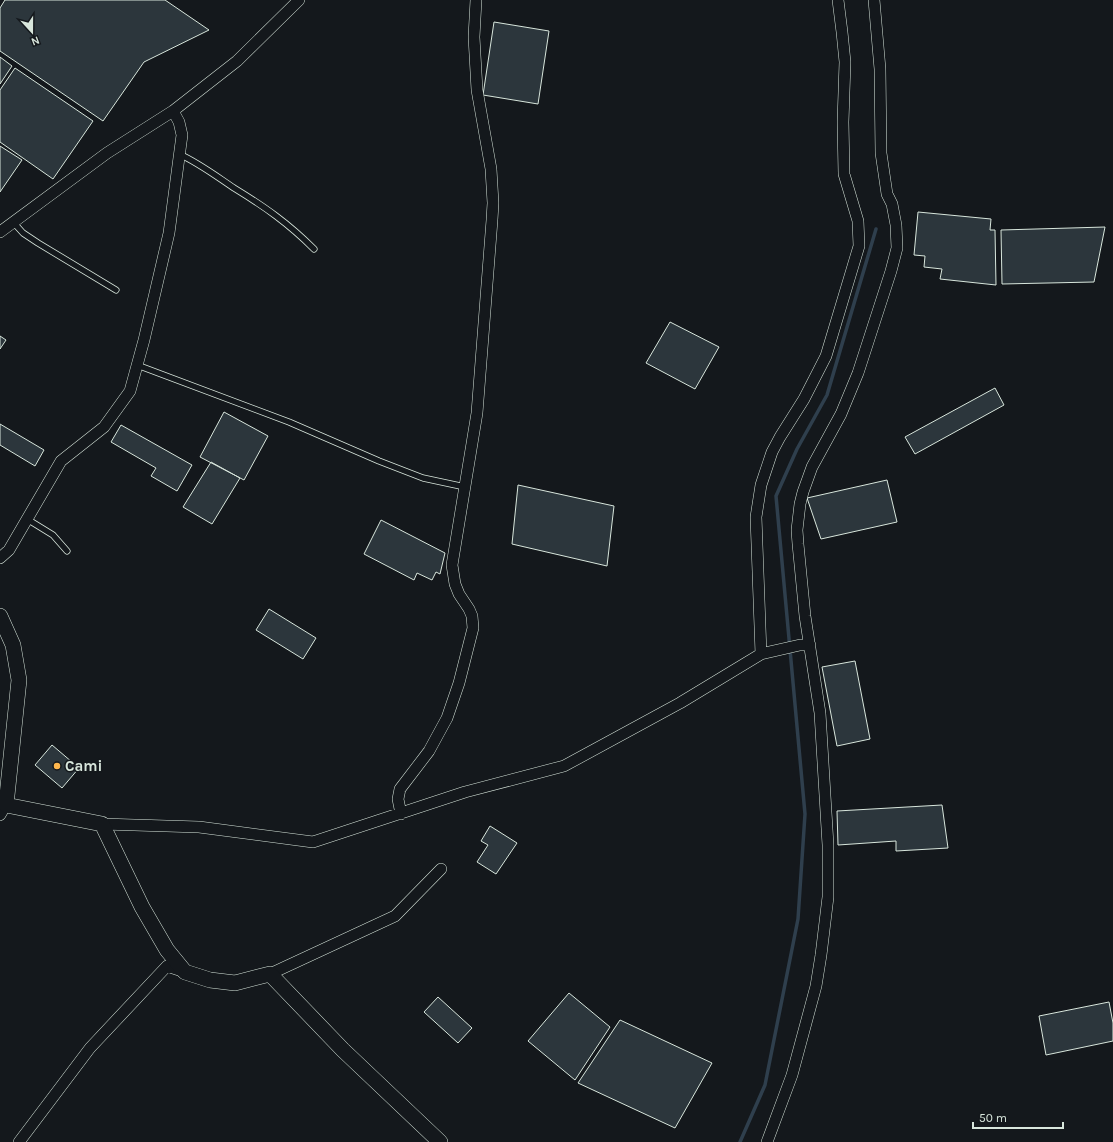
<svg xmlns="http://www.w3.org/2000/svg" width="1113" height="1142" viewBox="0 0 1113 1142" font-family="Karla,sans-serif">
<rect width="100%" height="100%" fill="#14181c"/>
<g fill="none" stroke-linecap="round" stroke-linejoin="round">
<path stroke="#2f3f4d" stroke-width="3.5" d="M740,1142L765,1085L798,919L805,814L776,496L797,449L827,395L876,229"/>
</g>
<path fill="#2c363c" stroke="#d8e6dc" d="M5,0H165L209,30L144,62L103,121L0,51V8Z
M494,22L549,31L538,104L483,95Z
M0,57L12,66L0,84Z
M15,68L93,121L53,179L0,142V90Z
M0,146L22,160L0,192Z
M918,212L991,219L990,230H995L996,285L940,279L942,269L924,267L925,256L914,255Z
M1105,227L1094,282L1002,284L1001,230Z
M670,322L719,347L695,389L646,363Z
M0,336L6,340L0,349Z
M995,388L1004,405L915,454L905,437Z
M224,412L268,436L244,480L200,457Z
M0,424L44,450L35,466L0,445Z
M121,425L192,465L177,491L151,476L156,468L111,442Z
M211,462L240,478L212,524L183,507Z
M887,480L897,522L821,539L807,498Z
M518,485L614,506L607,566L512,544Z
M381,520L445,553L440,574L436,572L432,580L417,573L414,580L364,554Z
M269,609L316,638L303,659L256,630Z
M855,661L870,739L837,746L822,667Z
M52,745L79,768L62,788L35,765Z
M942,805L948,848L896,851V841L838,845L837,811Z
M490,826L517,843L496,874L477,862L488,845L481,841Z
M569,993L610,1027L575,1080L528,1041Z
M438,997L472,1028L458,1043L424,1012Z
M1109,1002L1113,1023V1041L1046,1055L1039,1016Z
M620,1020L712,1063L675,1128L578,1083Z"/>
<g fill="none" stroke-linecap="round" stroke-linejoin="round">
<defs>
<path id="lane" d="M179,154C199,163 216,176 234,188C265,207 288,223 314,249
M13,222L23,233L38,243L116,290
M137,365L289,422L379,461L423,478L465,487
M27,519L53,535L67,551"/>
<path id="street" d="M0,232L107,153L173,111L237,61L299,0
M0,558L9,550L61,461L104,427L130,391L144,340L169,233L182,135L179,122L173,111
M761,654L756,517L761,485L772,452L780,437L804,399L826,356L859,246L858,221L844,174L843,122L845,62L842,32L838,0
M401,814L398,799L400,789L429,751L447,718L459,683L473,628L472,616L469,609L459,594L455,584L452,565L477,413L492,220L493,203L491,169L477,90L474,37L476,0
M0,815L6,805
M102,824L199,827L313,842L465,792L564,766L680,703L761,654L800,645H810
M270,974L395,916L441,869
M19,1142L90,1048L167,966L185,972
M767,1142L792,1075L816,986L821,955L828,897V845L820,713L805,616L798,544L797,530L800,504L803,492L812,467L841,414L858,373L891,271L897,248L896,225L892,204L887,194L881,153L880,69L874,0"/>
<path id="secondary" d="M0,616L13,645L19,680L6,805L102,824L142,907L167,950L185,972L210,980L235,983L270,974L343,1050L440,1142"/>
</defs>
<use href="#lane" stroke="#d8e6dc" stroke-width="7"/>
<use href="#street" stroke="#d8e6dc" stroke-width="12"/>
<use href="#secondary" stroke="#d8e6dc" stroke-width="16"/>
<use href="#lane" stroke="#14181c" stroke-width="5.5"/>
<use href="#street" stroke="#14181c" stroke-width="11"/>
<use href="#secondary" stroke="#14181c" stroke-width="15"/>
</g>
<circle fill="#ffb74d" stroke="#14181c" stroke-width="1.5" cx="57" cy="766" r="4"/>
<g text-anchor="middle" stroke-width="3" stroke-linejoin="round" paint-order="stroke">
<g font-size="15" font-weight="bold" fill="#d8e6dc" stroke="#14181c" text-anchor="start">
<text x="65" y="771">Cami</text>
</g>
</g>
<g transform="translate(32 32) rotate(159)" stroke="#14181c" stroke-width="3" paint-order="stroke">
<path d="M0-3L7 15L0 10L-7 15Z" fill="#d8e6dc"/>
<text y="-6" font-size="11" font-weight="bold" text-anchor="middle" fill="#d8e6dc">N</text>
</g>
<path d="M973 1122v6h90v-6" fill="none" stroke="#d8e6dc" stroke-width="2"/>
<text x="979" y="1122" font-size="12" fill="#d8e6dc" stroke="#14181c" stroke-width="3" paint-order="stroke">50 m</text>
</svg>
